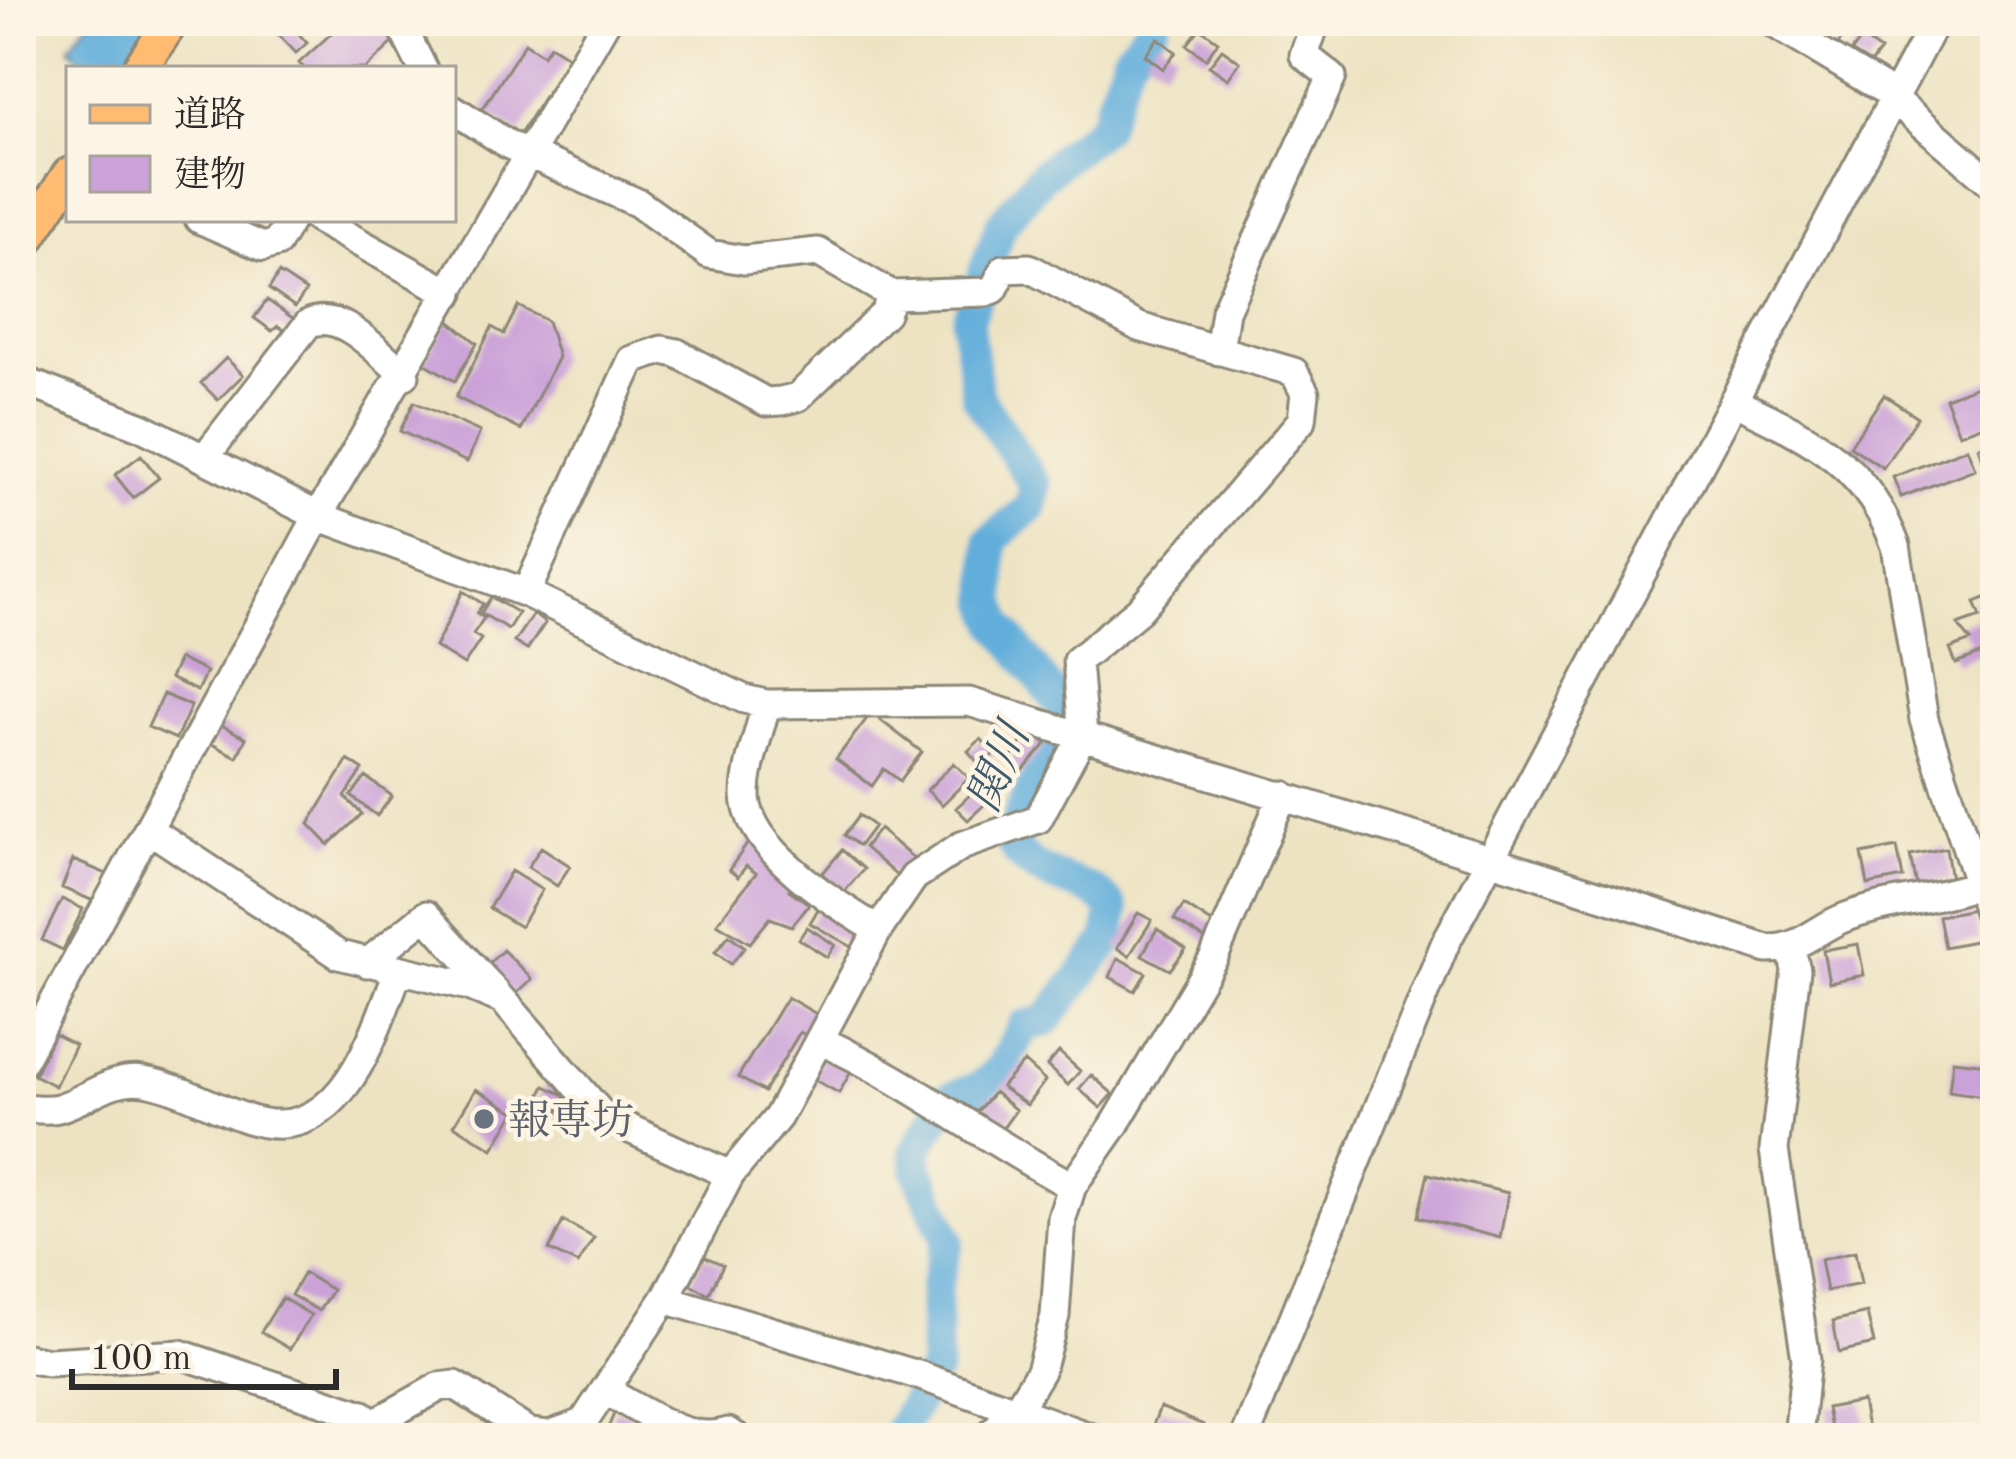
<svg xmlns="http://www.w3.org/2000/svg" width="2016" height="1459" viewBox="0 0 2016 1459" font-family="'Old Standard TT','Noto Serif JP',serif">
<rect width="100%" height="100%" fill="#fcf5e5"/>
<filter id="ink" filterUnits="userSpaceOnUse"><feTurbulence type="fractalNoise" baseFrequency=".00833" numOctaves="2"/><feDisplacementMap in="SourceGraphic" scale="24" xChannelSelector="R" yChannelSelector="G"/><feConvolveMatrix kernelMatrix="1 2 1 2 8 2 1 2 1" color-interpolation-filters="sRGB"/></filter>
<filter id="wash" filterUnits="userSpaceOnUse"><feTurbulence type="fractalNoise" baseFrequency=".004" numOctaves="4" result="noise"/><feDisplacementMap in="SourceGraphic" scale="48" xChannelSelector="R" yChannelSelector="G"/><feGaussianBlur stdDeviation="2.7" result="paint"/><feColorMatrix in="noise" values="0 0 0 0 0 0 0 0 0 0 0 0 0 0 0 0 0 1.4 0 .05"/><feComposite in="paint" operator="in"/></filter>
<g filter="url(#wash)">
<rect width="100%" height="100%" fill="#ede3c3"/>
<path fill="#62aedb" stroke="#466c83" stroke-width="3" d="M89,21H145L151,26L121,69H90L69,47Z"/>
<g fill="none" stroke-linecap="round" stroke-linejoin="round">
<path stroke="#62aedb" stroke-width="33" d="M895,1438L935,1369V1288L948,1241L918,1170L916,1150L947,1099L981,1087L1000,1069L1024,1026L1046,1021L1108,941L1113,911C1094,876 1041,888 1013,845C1014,808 1055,760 1066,712L999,624L991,601V540L1031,507L1035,485L977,396L967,322L1001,225L1043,174L1103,126L1128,57L1155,21"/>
</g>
<g id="blocks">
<path fill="#caa1d8" d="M345,21H354L366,34L382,21L398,38L365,69H305L299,63Z
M1791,21H1830L1846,32L1835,49Z
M290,24L307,43L296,53L278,34Z
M1200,28L1218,41L1206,59L1187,45Z
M1158,38L1176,52L1163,69L1145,55Z
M1862,38L1880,51L1867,68L1849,55Z
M525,43L543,55L550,45L569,57L520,134L482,110Z
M1222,49L1240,62L1228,79L1209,66Z
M279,273L306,291L295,307L269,289Z
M267,300L297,321L288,333L278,326L272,331L254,318Z
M518,306L547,321L558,357L521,430L456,397L492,327L504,334Z
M448,320L477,343L455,381L423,362Z
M226,358L243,375L218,400L201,383Z
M1995,379V421L1959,434L1945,398Z
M1884,395L1917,417L1883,468L1850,446Z
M414,402L480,432L467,462L400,431Z
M1995,441V490L1978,447Z
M1967,448L1975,469L1901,497L1893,477Z
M141,455L159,478L133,498L115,475Z
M463,591L483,604L477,613L484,618L473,634L481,639L464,665L435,647Z
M1995,594V649L1956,664L1950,649L1971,641L1958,625L1981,617L1975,602Z
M491,597L518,613L508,629L481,613Z
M533,614L545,623L527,650L514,642Z
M179,659L206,672L197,691L170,678Z
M163,694L191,706L176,739L148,727Z
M871,713L922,752L900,781L884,769L872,786L836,759Z
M219,724L246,738L237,757L210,743Z
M1028,732L1047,743L1022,772L1008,763Z
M981,739L995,753L981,766L968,751Z
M348,760L363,770L345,797L362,814L329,845L309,824Z
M954,763L969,778L942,805L927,790Z
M366,777L392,796L377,816L351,796Z
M973,792L985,804L968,820L956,808Z
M859,815L874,826L859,846L844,835Z
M879,829L914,859L898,877L864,847Z
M755,833L796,881L789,890L809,904L792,926L770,918L750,943L717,923L756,873L746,866L738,877L729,870Z
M541,847L570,866L557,886L528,867Z
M1897,847L1903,878L1868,885L1862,854Z
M1946,848L1951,880L1916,886L1910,855Z
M842,850L864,869L844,892L822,874Z
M73,860L107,874L96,902L62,888Z
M511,871L542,890L520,927L489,908Z
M62,899L83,909L63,950L42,940Z
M821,904L863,928L852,947L810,923Z
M1184,905L1218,927L1209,942L1174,920Z
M1973,909L1979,940L1944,947L1938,916Z
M1138,913L1152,920L1129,956L1117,948Z
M807,927L835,945L827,957L799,939Z
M1157,929L1186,949L1170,970L1142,955Z
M729,935L745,947L731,964L715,952Z
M1858,944L1864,975L1829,982L1823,950Z
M503,950L532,979L515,995L486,966Z
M1118,958L1146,973L1135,991L1110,977Z
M787,997L825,1019L813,1039L800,1032L764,1092L738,1077Z
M54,1034L75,1045L55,1086L34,1075Z
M826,1051L854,1066L839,1093L811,1078Z
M1059,1052L1080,1071L1068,1085L1047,1066Z
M1953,1060L1988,1064L1984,1096L1949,1091Z
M1024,1062L1045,1081L1027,1105L1001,1087Z
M1091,1075L1113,1094L1101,1108L1079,1089Z
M545,1086L566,1096L548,1133L527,1122Z
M476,1089L515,1112L493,1149L454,1125Z
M994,1092L1016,1110L998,1135L972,1117Z
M1428,1174L1508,1193L1500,1238L1418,1217Z
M563,1221L594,1238L578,1264L549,1250Z
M1855,1252L1861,1284L1826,1291L1820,1260Z
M704,1256L723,1265L709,1294L690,1284Z
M304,1273L332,1290L319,1311L291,1295Z
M282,1298L311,1315L290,1349L261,1332Z
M1867,1313L1874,1344L1839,1352L1833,1321Z
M1862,1401L1868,1433L1833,1438L1827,1408Z
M1160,1407L1204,1425L1198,1438H1148Z
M616,1409L648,1423L642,1438H604Z"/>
</g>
</g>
<g filter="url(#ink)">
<use href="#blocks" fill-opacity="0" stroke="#8c8777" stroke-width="3"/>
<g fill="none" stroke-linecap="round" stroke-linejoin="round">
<defs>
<path id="minor" d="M399,21L423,69
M1770,21L1881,88L1995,186
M453,109L509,145L638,203L709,254L744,260L818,252L892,295L986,292L994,289L1004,269L1029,268L1139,327L1294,372L1305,393L1302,420L1139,610L1077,661L1083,735L1038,819L961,846L914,877L878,930L778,1117L730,1175L665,1299L583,1423L579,1438
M199,219L263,247L277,243L291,219
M317,219L450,293
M1219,351L1225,311L1332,77L1304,55L1316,21
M21,380L142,427L318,516L526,593L744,699L766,704L969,702L1489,859L1767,949C1801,950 1816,928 1846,917C1894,899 1947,899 1995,878
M1735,402C1810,438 1865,462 1896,546L1924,720L1995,932
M205,457L308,324C341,307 380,355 405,375
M526,593L632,360L662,350L677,353L766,402L781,401L798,397L885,313L892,295
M766,704C760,732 746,766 746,795C747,850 837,905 878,930
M150,830L339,955L469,986L503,1000L604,1117L730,1175
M1791,949L1796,970L1774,1150L1806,1359L1798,1438
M367,963L426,915L497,994
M822,1041C910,1082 986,1140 1072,1186
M21,1063L318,516L606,21
M21,1108C32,1108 47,1111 58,1108C88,1100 110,1076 144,1081C180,1087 214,1108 248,1119C342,1150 374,1033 399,969
M665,1299L921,1376L1092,1438
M21,1357L48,1362L180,1354L363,1415L373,1424
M606,1391C641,1409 688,1446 728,1432L738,1438
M361,1438L373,1424L439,1387L455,1385L530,1433L549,1435L583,1423
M986,1438L1017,1409L1040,1371L1055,1316L1062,1218L1072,1186L1114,1126L1214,957L1283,795
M1245,1438L1445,944L1935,21"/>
<path id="major" d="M139,69L172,21
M21,248L69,175"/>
</defs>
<use href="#minor" stroke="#8c8777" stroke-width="33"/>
<use href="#major" stroke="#8c8777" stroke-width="39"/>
<use href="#minor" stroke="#fff" stroke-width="27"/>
<use href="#major" stroke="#ffbb71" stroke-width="33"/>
</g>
</g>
<circle fill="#6b7280" stroke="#fcf5e5" stroke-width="4.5" cx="484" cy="1119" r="12"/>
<g text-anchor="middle" stroke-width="9" stroke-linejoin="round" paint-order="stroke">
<g font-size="42" fill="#5b616d" stroke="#fcf5e5" text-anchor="start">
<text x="508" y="1134">報専坊</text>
</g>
<g font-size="45" font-style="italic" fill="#3e5969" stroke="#fcf5e5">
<text transform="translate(997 767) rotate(-67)" y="16">関川</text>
</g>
</g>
<rect width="2016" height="1459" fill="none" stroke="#fcf5e5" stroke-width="72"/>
<rect x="66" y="66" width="390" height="156" fill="#fcf5e5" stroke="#a8a49b" stroke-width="3"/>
<rect x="90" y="105" width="60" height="18" fill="#ffbb71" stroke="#a8a49b" stroke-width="3"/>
<text x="174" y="126" font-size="36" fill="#2b2b2b">道路</text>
<rect x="90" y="156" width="60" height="36" fill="#caa1d8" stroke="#a8a49b" stroke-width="3"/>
<text x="174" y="186" font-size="36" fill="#2b2b2b">建物</text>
<path d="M72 1369v18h264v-18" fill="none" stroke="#2b2b2b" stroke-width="6"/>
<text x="90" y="1369" font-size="36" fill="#2b2b2b" stroke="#fcf5e5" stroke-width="9" paint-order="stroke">100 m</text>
</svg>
